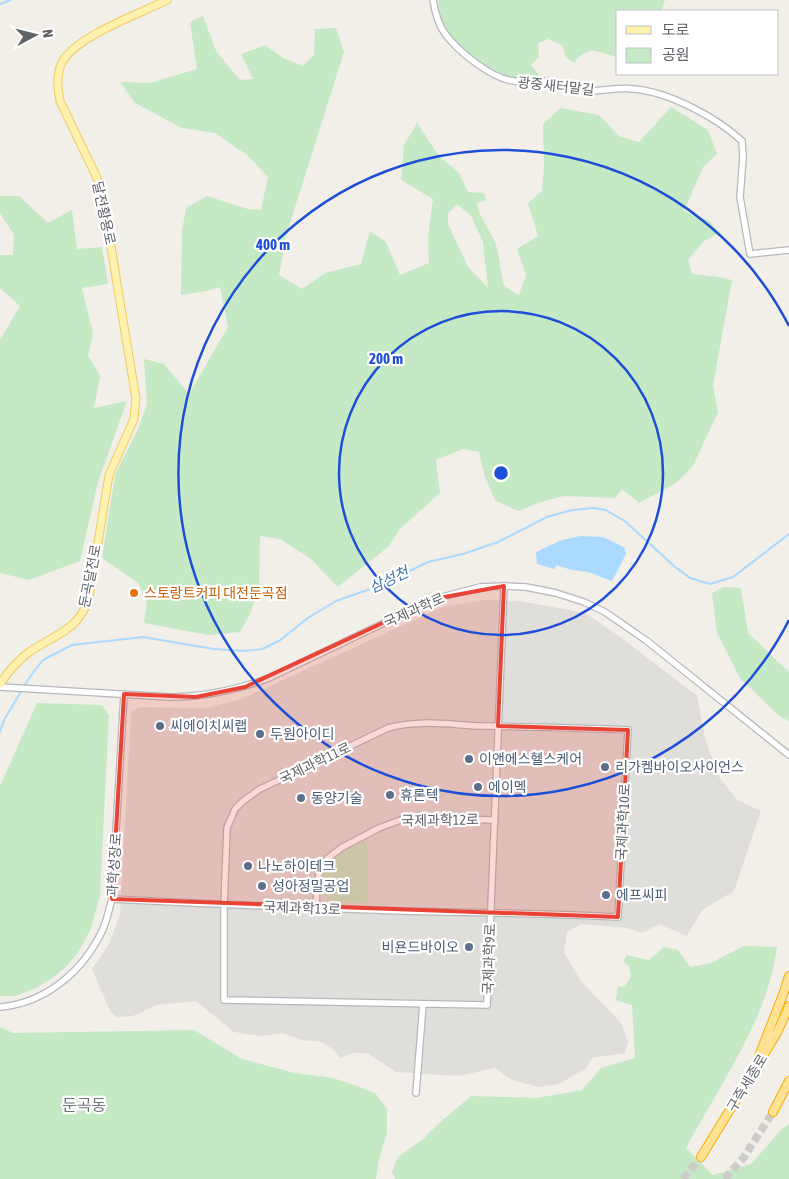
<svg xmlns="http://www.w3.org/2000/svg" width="789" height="1179" viewBox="0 0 789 1179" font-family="'Asap Condensed','Noto Sans KR',sans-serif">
<rect width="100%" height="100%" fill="#f1efe8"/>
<path fill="#e0deda" d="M486,600L520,601L585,613L619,636L697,696L705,738L719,777L737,800L761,811L734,891L702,910L687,936L659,924L642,933L627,928L581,924L567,932L564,952L580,980L621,1023L628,1042L625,1053L592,1058L586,1068L559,1084L539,1087L512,1080L495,1068L459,1076L396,1072L367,1053H352L340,1058L334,1050L322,1042L301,1040L283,1033L261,1036L234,1032L196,1001L157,1005L133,1016L117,1017L111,1013L92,969L109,944L120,914L131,712L139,707L204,708L239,700L438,609L447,606Z"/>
<path fill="#c5e8c5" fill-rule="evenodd" d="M438,0H665L661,11H618V57L592,50L581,55L574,63L566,57L562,45L548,39L538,43L539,57L531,65L542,79C533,78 524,79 515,78C494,75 453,46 444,26C441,19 439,7 438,0Z
M203,16L216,51L240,80L253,79L241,54L265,45L283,58L303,66L314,55L315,29L336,28L344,52L286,236L279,275L302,289L325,273L361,264L370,231L386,242L400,275L429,263L428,237L433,199L401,180L404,145L417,123L439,156L459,173L468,192L484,193L486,200L477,203L479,212L496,244L504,286L519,295L526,275L517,249L538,236L528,203L542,191L544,167L543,124L560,108L599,115L619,136L639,142L671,107L708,130L717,154L703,167L684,211L710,221L719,233L704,241L688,260L692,274L718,277L732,280L713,386L718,412L693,466L676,483L639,503L622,489L615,498L564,496L541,502L518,511L495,500L485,477L479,452L463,449L436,460L440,493L400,529L389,546L338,587L311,559L280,539L260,536L259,589L250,614L240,632L208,635L144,623L147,601L138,583L102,558L115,475L138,429L147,404L144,359L164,364L189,394L228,327L220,287L206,291L181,295L182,231L186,208L207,196L248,209L261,210L268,177L247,155L215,133L182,128L135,103L120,82L150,83L197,69L190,22ZM457,204L471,216L483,242L488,288L468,267L448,224V213Z
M0,196H19L48,223L72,210L77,249L102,247L108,284L82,288L93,333L88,355L100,376L94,408L127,401L98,482L80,561L29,580L0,573V340L20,306L0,288V255H13L14,235L0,213Z
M723,587L741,588L748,633L789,672V721L779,716L740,678L717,633L712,593Z
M37,703L102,705L109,715L100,896L91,928L79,951L66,967L52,978L36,988L15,996H0V786Z
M367,840L368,903L332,902L323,895C323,890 322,884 323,878C327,857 350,848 367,840Z
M744,946L777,947C768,1019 720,1084 686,1148L713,1175L751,1164L782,1129L789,1124V1179H395L392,1172L398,1157L423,1139L437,1125L471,1096L537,1098L582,1090L601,1068L635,1058L632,1005L616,1000L618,986L624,987L631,977L629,966L623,962L627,955L649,960L664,947L678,950L690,967L711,963Z
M0,1027L13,1033L194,1030L242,1059L295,1073L333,1078L360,1087L376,1094L387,1109V1133L379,1159L376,1179H0Z"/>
<path fill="#aadaff" d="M580,536L603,537L624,547L626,554L612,581L588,572L572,570L556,565L554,569L537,564L536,552L562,540Z"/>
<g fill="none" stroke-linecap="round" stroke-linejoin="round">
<path stroke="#aadaff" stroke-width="2" d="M0,4L11,0
M24,686L32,674L43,660L72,645L143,637L214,649L244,651L262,649L279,641L308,618L336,601L379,586L428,562L463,554L498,542L547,517L572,510L594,508L606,510L626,522L674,566L690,578L710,584L733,577L789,534
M0,732L4,720L22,690"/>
<path stroke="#ccccc8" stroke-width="8" stroke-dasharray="8 4" stroke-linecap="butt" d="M683,1179L701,1157
M725,1179L744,1157L773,1112"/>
<defs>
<path id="minor" d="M433,0C435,12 438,25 446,35C459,52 492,79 514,81C529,83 545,79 559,83C569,86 578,91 588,91C603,91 619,87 634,89C669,92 716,117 742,141L743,157L740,197L750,254L789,250
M0,687L170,697C206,697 236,690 269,678L434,599L480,587L504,586L526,587L556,593L584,602L605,612L647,641L789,755
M112,899C209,904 306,908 403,911C475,913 546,913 618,917L628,730C580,728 531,727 483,726C452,725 418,719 388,728L260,789L243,801L235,809L227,828L224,905V1000L487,1005C493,865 498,725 504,586
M316,909L317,884L320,870L327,859L341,848L379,828L406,818L495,820
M0,1007C47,1003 84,970 103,929C107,920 109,909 112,899L124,694
M416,1093L423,1004"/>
<path id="major" d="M0,684C8,672 17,661 28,653C54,634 78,632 89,598L109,475L134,419L136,399L103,198L97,178L60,101C57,87 56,71 64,59C82,34 139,14 167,0"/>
<path id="highway" d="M759,1056L784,992L789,976
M773,1112L789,1081
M701,1157L777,1033L789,1006"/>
</defs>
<use href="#minor" stroke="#b5b8bc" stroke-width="8"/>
<use href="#major" stroke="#f2c960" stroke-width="9"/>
<use href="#highway" stroke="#f9ab00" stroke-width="10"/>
<use href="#minor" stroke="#fff" stroke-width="5.5"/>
<use href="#major" stroke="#fff2af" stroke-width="7"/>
<use href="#highway" stroke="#fde293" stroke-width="8"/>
</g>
<path fill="#ea4335" fill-opacity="0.2" stroke="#ea4335" stroke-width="4" stroke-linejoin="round" d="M504,586L498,726L628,730L618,917L112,899L124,694L196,697L245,687L434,599Z"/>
<g fill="none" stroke="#1d4ed8" stroke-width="2.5">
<circle cx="501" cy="473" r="162"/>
<path d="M789 620A323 323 0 1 1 789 326"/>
</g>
<circle fill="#e8710a" stroke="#fff" stroke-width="2" cx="134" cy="593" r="5"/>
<g fill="#5c6f8a" stroke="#fff" stroke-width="2">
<circle cx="160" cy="726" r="5"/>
<circle cx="260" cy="734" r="5"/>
<circle cx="469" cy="759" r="5"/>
<circle cx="605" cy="767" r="5"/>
<circle cx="478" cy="787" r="5"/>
<circle cx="390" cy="795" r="5"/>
<circle cx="301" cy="798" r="5"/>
<circle cx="248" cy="866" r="5"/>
<circle cx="262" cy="886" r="5"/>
<circle cx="606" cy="895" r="5"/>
<circle cx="469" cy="947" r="5"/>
</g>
<g text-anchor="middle" stroke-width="4.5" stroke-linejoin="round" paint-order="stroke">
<g font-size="14" fill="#5f6368" stroke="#fff">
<text transform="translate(556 86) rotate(6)" y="5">광중새터말길</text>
<text transform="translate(104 213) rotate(78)" y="5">달전황용로</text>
<text transform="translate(90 576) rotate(-79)" y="5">둔곡달전로</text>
<text transform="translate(414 610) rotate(-24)" y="5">국제과학로</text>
<text transform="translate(315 763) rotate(-26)" y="5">국제과학11로</text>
<text transform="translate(440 820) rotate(-1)" y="5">국제과학12로</text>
<text transform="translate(623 822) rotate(-87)" y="5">국제과학10로</text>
<text transform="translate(114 865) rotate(-86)" y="5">과학성장로</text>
<text transform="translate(302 908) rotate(2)" y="5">국제과학13로</text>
<text transform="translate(489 959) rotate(-88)" y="5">국제과학9로</text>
<text transform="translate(747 1083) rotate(-59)" y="5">구즉세종로</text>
</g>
<g font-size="14" fill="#c56008" stroke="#fff" text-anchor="start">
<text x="144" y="598">스토랑트커피 대전둔곡점</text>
</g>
<g font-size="14" fill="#4e5e75" stroke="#fff" text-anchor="start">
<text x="170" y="731">씨에이치씨랩</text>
<text x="270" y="739">두원아이디</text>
<text x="479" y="764">이앤에스헬스케어</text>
<text x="615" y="772">리가켐바이오사이언스</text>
<text x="488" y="792">에이멕</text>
<text x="400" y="800">휴론텍</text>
<text x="311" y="803">동양기술</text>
<text x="258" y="871">나노하이테크</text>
<text x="272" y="891">성아정밀공업</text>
<text x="616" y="900">에프씨피</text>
<text x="459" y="952" text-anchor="end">비욘드바이오</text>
</g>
<g font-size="15" font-style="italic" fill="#4174aa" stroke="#fff">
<text transform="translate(389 580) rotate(-25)" y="5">삼성천</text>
</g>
<g font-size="16" fill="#70757a" stroke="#fff">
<text x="84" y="1111">둔곡동</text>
</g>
</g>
<circle cx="501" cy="473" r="8" fill="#1d4ed8" stroke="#fff" stroke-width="2.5"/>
<g font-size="15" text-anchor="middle" font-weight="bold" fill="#1d4ed8" stroke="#fff" stroke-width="4.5" stroke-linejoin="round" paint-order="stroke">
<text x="273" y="250">400 m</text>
<text x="386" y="364">200 m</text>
</g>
<rect x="616" y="10" width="162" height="65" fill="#ffffff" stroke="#bfc1c3"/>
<rect x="626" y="26" width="25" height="8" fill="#fff2af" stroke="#bfc1c3"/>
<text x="662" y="35" font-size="15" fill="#5f6368">도로</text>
<rect x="626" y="48" width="25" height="15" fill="#c5e8c5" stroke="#bfc1c3"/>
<text x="662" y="60" font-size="15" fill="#5f6368">공원</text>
<g transform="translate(35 35) rotate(83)" stroke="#ffffff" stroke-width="4" paint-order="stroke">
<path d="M0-4L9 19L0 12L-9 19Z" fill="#5f6368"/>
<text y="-8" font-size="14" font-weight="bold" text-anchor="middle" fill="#5f6368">N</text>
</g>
</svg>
